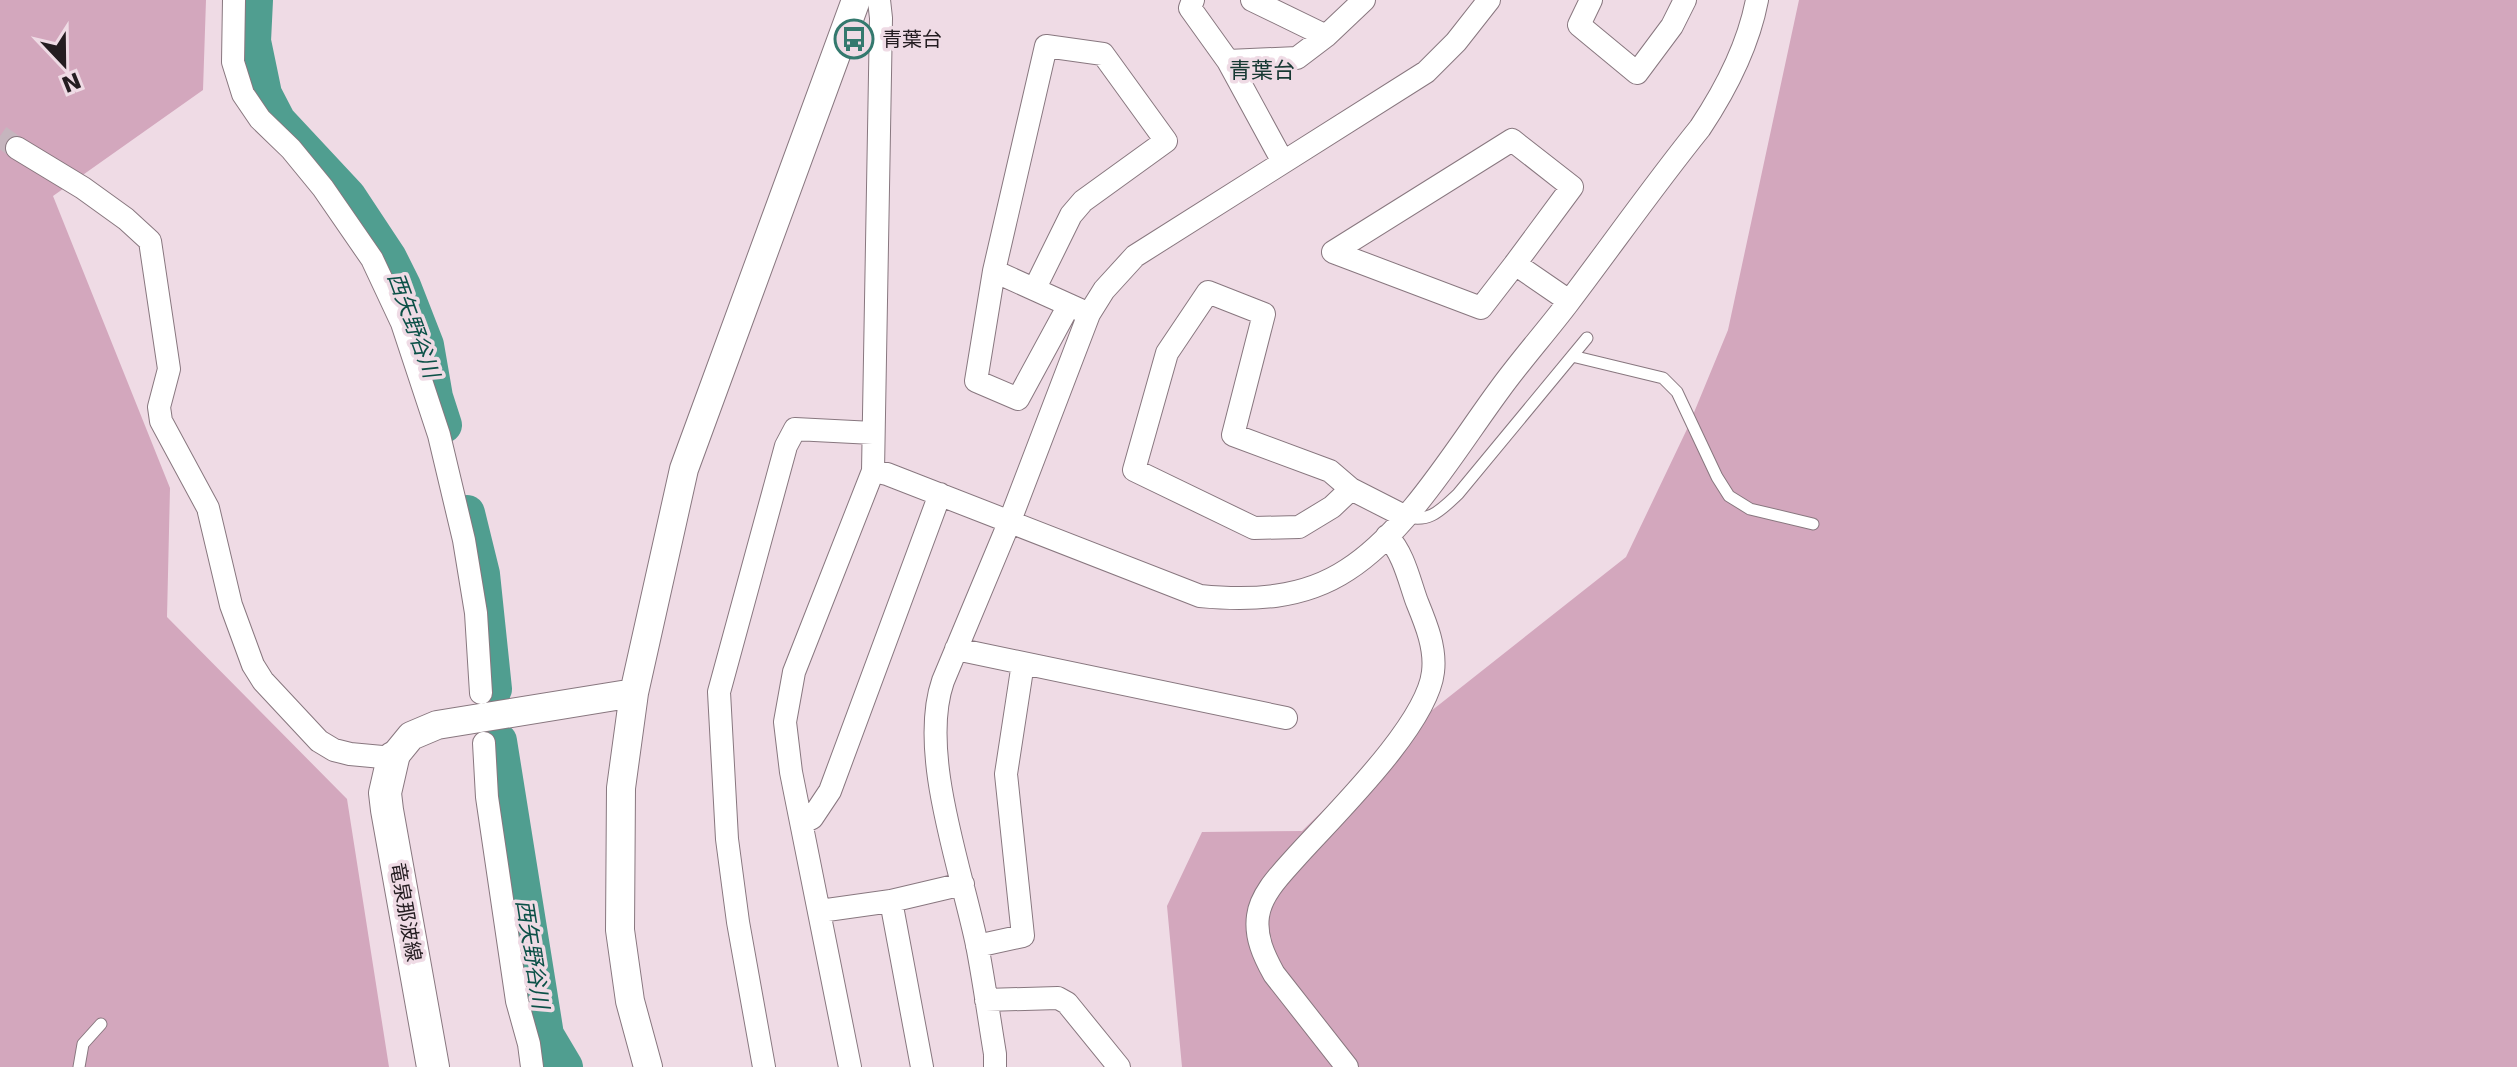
<svg xmlns="http://www.w3.org/2000/svg" width="2517" height="1067" viewBox="0 0 2517 1067" font-family="'DejaVu Sans','Noto Sans JP',sans-serif">
<rect width="100%" height="100%" fill="#efdbe5"/>
<path fill="#d3a7bd" d="M0,0H206L203,90L53,196L170,488L167,617L347,799L389,1067H0Z
M1799,0H2517V1067H1182L1167,906L1202,832L1302,831L1402,734L1626,557L1688,427L1728,330Z"/>
<g fill="none" stroke-linecap="round" stroke-linejoin="round">
<path stroke="#509e90" stroke-width="36" d="M255,0L253,41L264,94L278,121L348,196L389,258L403,286L426,345L435,397L444,425
M467,513L482,574L494,689
M499,741L546,1035L565,1067"/>
<path stroke="#c6b5be" stroke-width="22" stroke-dasharray="22 11" stroke-linecap="butt" d="M0,136L17,148"/>
<defs>
<path id="service" d="M1572,356L1663,378L1677,392L1717,477L1729,496L1750,509L1813,524
M1404,516C1429,524 1441,510 1458,494L1587,338
M79,1067L83,1044L101,1024"/>
<path id="minor" d="M234,0L233,62L243,94L260,119L291,149L323,188L372,259L402,323L439,435L464,540L476,613L481,693
M1193,0L1190,8L1228,61L1283,162
M1252,0L1326,36
M1591,0L1579,25L1637,73L1672,26L1685,0
M1228,61L1297,58L1326,36L1364,0
M17,148L83,188L126,219L150,241L169,369L159,407L161,421L208,508L231,605L253,665L263,681L319,741L334,750L350,754L393,758
M1515,264L1572,187L1512,140L1333,252L1481,308L1515,264L1569,301
M994,271L1046,46L1103,54L1166,141L1083,201L1071,215L1035,288
M1069,305L1018,399L976,381L994,271L1089,314
M873,471L887,474L1200,596C1251,601 1303,599 1347,570C1408,531 1457,447 1500,389C1521,360 1546,332 1568,303C1612,245 1654,185 1700,128C1726,89 1748,47 1757,0
M1351,489L1332,507L1299,527L1254,528L1134,470L1167,353L1208,292L1264,314L1233,435L1330,471L1351,489L1404,516
M956,649L1286,718
M484,743L487,797L517,1001L529,1044L532,1067
M802,823L812,818L830,791L940,494
M891,901L922,1067
M820,911L891,901L963,884
M977,946L1023,936L1006,774L1023,663
M986,1000L1058,998L1067,1003L1119,1067
M764,1067L738,922L727,839L719,692L786,446L795,429L873,433
M850,1067L791,772L785,722L794,672L873,471L881,18L879,0
M995,1067V1054C989,1018 984,981 977,945C962,871 918,753 943,681L1009,523L1089,314L1104,290L1135,256L1426,72L1456,42L1489,0
M1347,1067L1274,974C1264,956 1255,937 1258,916C1261,893 1282,873 1297,856C1334,815 1427,725 1433,672C1436,648 1426,624 1417,602C1409,580 1404,554 1387,536"/>
<path id="tertiary" d="M393,758L411,736L437,725L634,693
M648,1067L630,1001L620,930L621,788L634,693L684,469L856,0"/>
<path id="secondary" d="M393,758L385,793L387,810L433,1067"/>
</defs>
<use href="#service" stroke="#88777f" stroke-width="13"/>
<use href="#minor" stroke="#88777f" stroke-width="24"/>
<use href="#tertiary" stroke="#88777f" stroke-width="30"/>
<use href="#secondary" stroke="#88777f" stroke-width="34"/>
<use href="#service" stroke="#fff" stroke-width="11"/>
<use href="#minor" stroke="#fff" stroke-width="22"/>
<use href="#tertiary" stroke="#fff" stroke-width="28"/>
<use href="#secondary" stroke="#fff" stroke-width="32"/>
</g>
<defs>
<symbol id="bus-ring" viewBox="-11 -11 22 22"><circle r="9.5" fill="#efdbe5" stroke="#34796e" stroke-width="1.5"/><path d="M-5-6H5V4H4V6H2V4H-2V6H-4V4H-5ZM-3.5-4V0h7V-4ZM-3.5 1.2v1.5H-2V1.2ZM2 1.2v1.5H3.5V1.2Z" fill="#34796e"/></symbol>
</defs>
<g fill-rule="evenodd">
<use href="#bus-ring" x="832" y="17" width="44" height="44"/>
</g>
<g text-anchor="middle" stroke-width="7" stroke-linejoin="round" paint-order="stroke">
<g font-size="20" fill="#241d21" stroke="#efdbe5" text-anchor="start">
<text x="882" y="46">青葉台</text>
</g>
<g font-size="20" fill="#241d21" stroke="#efdbe5">
<text transform="translate(406 912) rotate(80)" y="7">竜泉那波線</text>
</g>
<g font-size="22" fill="#173833" stroke="#efdbe5">
<text x="1262" y="78">青葉台</text>
</g>
<g font-size="22" font-style="italic" fill="#0b5047" stroke="#efdbe5">
<text transform="translate(414 325) rotate(70)" y="8">西矢野谷川</text>
<text transform="translate(533 954) rotate(81)" y="8">西矢野谷川</text>
</g>
</g>
<g transform="translate(64 64) rotate(158)" stroke="#efdbe5" stroke-width="6" paint-order="stroke">
<path d="M0-6L14 30L0 20L-14 30Z" fill="#241d21"/>
<text y="-12" font-size="22" font-weight="bold" text-anchor="middle" fill="#241d21">N</text>
</g>
</svg>
